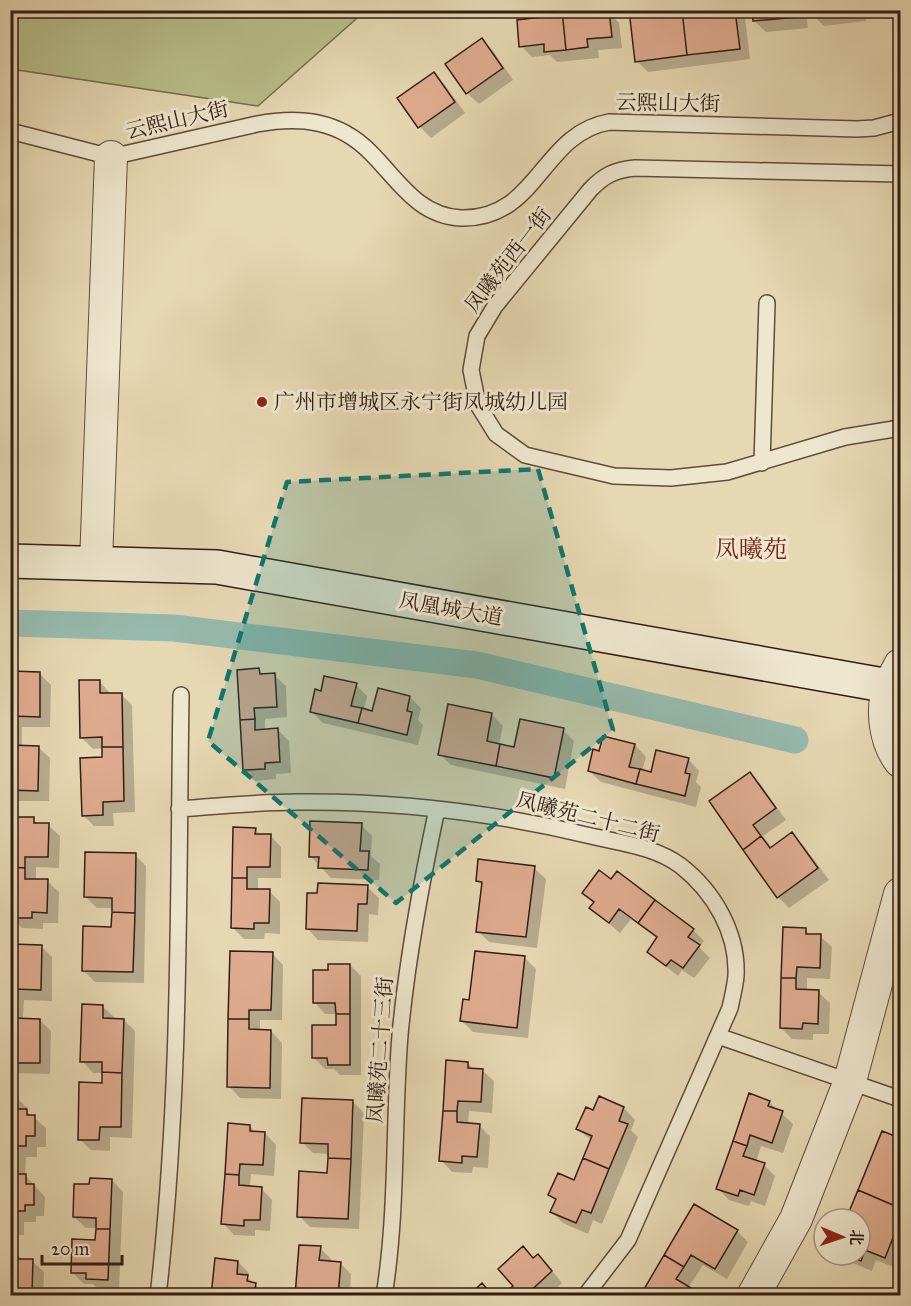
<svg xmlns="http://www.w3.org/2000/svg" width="911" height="1306" viewBox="0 0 911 1306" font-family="'IM FELL Great Primer','Noto Serif SC',serif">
<rect width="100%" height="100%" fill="#e6d8b3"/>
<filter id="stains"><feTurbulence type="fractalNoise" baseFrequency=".00333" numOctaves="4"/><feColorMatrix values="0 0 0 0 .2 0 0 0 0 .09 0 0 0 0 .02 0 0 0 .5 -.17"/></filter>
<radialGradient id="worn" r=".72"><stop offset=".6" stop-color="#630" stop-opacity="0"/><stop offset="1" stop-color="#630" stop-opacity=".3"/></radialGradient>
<path fill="#b8be8a" stroke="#756e4f" stroke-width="1.5" d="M10,11L11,10L365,11L258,106L11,69Z"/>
<path fill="#0003" d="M555,10H586L589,13L608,11L619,23L622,48L598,50L599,58L557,62L550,55L532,57L521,46L542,18Z
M630,10H744L750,59L648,72L637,61Z
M753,10H806L808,28L766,32L754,21Z
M812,10H865L866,21L824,26L813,15Z
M877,10H900V17L886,19Z
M482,40L493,51L513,80L479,104L467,93L447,65Z
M434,74L445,85L465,113L431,138L420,127L399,99Z
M259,670L264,675H274L286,686L287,717L265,719V731L278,730L289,741L291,773L276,774V779L255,781L244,770Z
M10,673L40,674L51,685L50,727H22V747H38L50,758L49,801H10Z
M99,681L111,694H121L132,705L135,812L113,813L114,826H94L83,815L104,759V748L93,749L81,737Z
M356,685L367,696L364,710L373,713L410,697L421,708L418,720L423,725L418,745L323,723L311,711L322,693Z
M492,715L503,726L499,745L515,749L563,730L574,741L565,789L451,765L440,754Z
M604,738L635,745L646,757L642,771L652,774L688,759L699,771L696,782L701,787L696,807L601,782L589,771L600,752Z
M750,773L761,785L786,820L763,836L772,848L792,834L803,845L829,880L789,908L778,897L711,802Z
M33,819L39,825H48L60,836L59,868L36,867V880L47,881L59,892L58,923H43V929L22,928L11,917Z
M361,825L372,836L371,856L380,864L379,880L331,878L310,856Z
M255,829L261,835H270L281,847V878H258V891H269L280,902V934L265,933L264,939H244L233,928Z
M135,855L146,866L144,983L95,982L84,971L113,928V908H97L86,897Z
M534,868L546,879L537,948L489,942L478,931L483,886L477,881Z
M367,887L379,898L378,915L369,914L368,942L318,940L307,928Z
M584,893L693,930L704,941L699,947L710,958L694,978L682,970L678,976L648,952L658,939L631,919L620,933L591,908L594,903Z
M805,930L811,936H820L832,947L830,979L807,978V991L818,992L830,1003L829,1034H813V1040L792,1039L781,1028Z
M10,946H41L52,957V1001L24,1000L23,1015V1020H40L51,1031L50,1074L10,1073Z
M231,953H272L283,965L282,1020H260V1031H271L282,1043L281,1099L240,1098L229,1086Z
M525,958L536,969L528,1038L473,1032L462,1021L471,1002Z
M350,965L361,976V1075H340L334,1069H325L314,1058L337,1026V1014H325L314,1002L329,971Z
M102,1006L114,1017V1020H124L135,1031L132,1138L110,1137V1151L91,1150L79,1139L103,1084V1073H93L82,1061Z
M468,1063L474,1070H482L494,1081L492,1113L469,1111L468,1125H479L490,1137L488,1168L473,1167L472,1173L452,1172L441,1160Z
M10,1096H15L27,1108L26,1111L46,1128V1147H37V1157H26L25,1175L45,1197L44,1216H36V1222H24V1235H10Z
M599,1098L624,1108L635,1120L631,1130L638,1137L602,1224L593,1220L588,1234L563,1223L552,1212L556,1201L550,1195L575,1182L592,1141L578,1129L594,1112Z
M353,1102L364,1113L359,1229L310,1227L299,1216L329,1174V1154L313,1153L302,1142Z
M769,1102L793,1124L783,1153L761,1146L756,1162L764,1165L775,1176L765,1206L751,1201L749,1206L729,1200L718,1188Z
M250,1126L256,1133H265L276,1145L274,1176L251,1174L250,1188H261L272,1200L270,1231L255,1230V1236L234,1235L223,1223Z
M883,1133L900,1140V1258L896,1268L876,1260L872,1271L846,1260L841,1255H860V1219H847Z
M112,1180L123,1192L119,1290H99L93,1284H84L72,1272L97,1241V1228H86L74,1217L91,1186Z
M695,1206L737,1231L748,1242L727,1279L703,1265L688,1288L700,1296H642Z
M320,1248L331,1259V1262L340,1263L351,1274L350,1296H297Z
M10,1255H17L23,1260L32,1261L44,1272L43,1296H10Z
M534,1259L549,1267L562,1283L549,1296H505L515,1286Z
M238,1262L249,1273L248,1278L266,1295L212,1296Z"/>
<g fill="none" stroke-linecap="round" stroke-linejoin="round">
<path stroke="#96baae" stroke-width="27" d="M10,623L174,628L477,665L795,740"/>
</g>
<path fill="#dfab90" stroke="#321d14" stroke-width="1.5" d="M562,10H584L585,13L609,10L612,37L587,39L588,47L566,50Z
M562,10L566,50L544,52V44L519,47L517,20L541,17L540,11Z
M629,10H682L687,55L635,62Z
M682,10H735L740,49L687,55Z
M752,10H797L798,17L753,21Z
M811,10H856V11L811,16Z
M482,38L503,68L466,94L445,64Z
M434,72L455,102L418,128L397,98Z
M259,668L260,674L275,673L277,707L254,708L255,719L240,720L237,670Z
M10,671L40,672V717L12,716L11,731Z
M324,676L357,683L351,706L362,708L358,723L310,712L315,689L321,691Z
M79,680H100V693H122L123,747H102V737L80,738Z
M378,688L410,696L407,711L412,712L407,735L358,723L362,708L372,711Z
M448,704L492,713L487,741L500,744L496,766L438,755Z
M255,719V730L278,728L280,762L265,763V769L243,770L240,720Z
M520,719L564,728L554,778L496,766L500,744L514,747Z
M10,731L11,745L39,746L38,791L10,790Z
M603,736L635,744L629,767L640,769L636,784L588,771L593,749L599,751Z
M102,747H123L124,801L103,802V815L82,816L80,758L102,757Z
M656,750L689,758L685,773L690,774L685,796L636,784L640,769L651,772Z
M750,772L776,808L753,825L761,836L743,850L709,801Z
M11,817H34V823H49L48,857H25V868L10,867Z
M310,821L362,823L360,851H369L368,870L318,868L319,857H309Z
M233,827L256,828L255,834H271L270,867H247V878H232Z
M792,832L818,868L777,898L743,850L761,836L770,848Z
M85,852L136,853L135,913L112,912V898L84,897Z
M478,859L535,866L526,937L476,932L482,882L476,881Z
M10,867L25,868V879H48L47,913L32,912V918H10Z
M599,870L611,879L617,871L655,900L638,923L619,909L609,923L589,908L594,902L582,893Z
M232,878H247V889H270L269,923H254V929L231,928Z
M318,883L368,885L367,904H358L357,931L306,929L307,893H317Z
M655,900L694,929L688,937L700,945L683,968L671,960L666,966L647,952L657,937L638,923Z
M112,912L135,913L133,972L82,971L83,926L111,927Z
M783,927L806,928V934H821L820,968L797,967L796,978H781Z
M10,944L42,945L41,990L13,989V1003H10Z
M230,951L273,952L271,1010H249V1019H228Z
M475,951L525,956L517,1028L460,1021L463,999L469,1000Z
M328,964H350V1014H336L335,1003H313V970H328Z
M781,978H796V989L819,990L818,1024L803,1023L802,1029L780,1028Z
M10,1003H13V1018L40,1019V1063H10Z
M82,1004L103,1005V1018L124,1019L122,1073L102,1072V1062H80Z
M336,1014H350V1065H328L327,1058H312V1025H336Z
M228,1019H249V1029L271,1030L270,1088L227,1087Z
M446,1060L468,1062V1068L483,1069L481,1102L458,1101L457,1111H443Z
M102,1072L122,1073L121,1127H100L99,1140H78L79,1082L102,1083Z
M749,1093L770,1101L768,1106L783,1111L772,1143L750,1135L747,1146L733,1141Z
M10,1095H16V1109H27V1115H35V1136H26V1146H15V1160H10Z
M599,1096L624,1107L619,1121L628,1124L609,1169L583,1158L592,1136L576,1129L586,1107L593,1110Z
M302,1098L353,1100L351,1159L328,1158V1144L300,1143Z
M443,1111H457V1122L480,1124L477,1157L462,1156V1163L439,1161Z
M228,1123L250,1125V1131L265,1132L263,1165L240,1164L239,1175L225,1174Z
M882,1131L900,1138V1208L858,1190Z
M733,1141L747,1146L743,1156L765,1163L754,1195L740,1190L738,1196L716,1189Z
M328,1158L351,1159L348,1219L297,1217L299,1171L327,1173Z
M583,1158L609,1169L591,1213L582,1210L576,1223L550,1212L556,1199L548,1195L558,1173L574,1180Z
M10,1160H15V1174H26V1184H34V1205H25V1211H14V1225H10Z
M225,1174L239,1175V1185L262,1187L260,1220H244V1226L221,1224Z
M90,1178L112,1179L110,1229H96V1218L73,1217L74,1184H89Z
M858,1190L900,1208V1220L885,1258L865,1250L861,1261L847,1255H860V1219H846Z
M694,1204L738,1230L715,1269L691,1255L684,1267L664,1255Z
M96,1229H110L108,1280L86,1279V1273H71L72,1239L95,1240Z
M299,1245L321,1246L319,1260L341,1262L338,1296H295Z
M523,1246L533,1258L538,1254L552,1271L525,1296H507L505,1293L513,1286L498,1269Z
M10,1253H17L18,1259H33L32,1293H10Z
M664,1255L684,1267L676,1279L701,1294L699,1296H640Z
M215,1258L238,1261L237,1274L248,1275L247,1281L256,1283L254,1296H211Z
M482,1283L493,1296H468Z"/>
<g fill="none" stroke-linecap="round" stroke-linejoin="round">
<defs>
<path id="service" d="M10,131L111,157L257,124C300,116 339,120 371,153C398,180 418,216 461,218C538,220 541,134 609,122L857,129L874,128L900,121
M900,174L635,168C615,170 604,175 590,190L495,306L477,336L471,370L478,405L496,434L525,455L614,476L671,478L727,472L845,437L900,428
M762,463L767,303
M179,809C219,806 258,802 298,802C396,801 496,813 591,836C621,843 656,847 681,866C714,892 738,933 736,976C735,987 732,998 730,1008L628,1240L585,1296
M718,1036L900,1099
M158,1296C181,1096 178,895 181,695
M384,1296C398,1209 393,1122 400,1035C407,959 421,884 437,809"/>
<path id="minor" d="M96,563L111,157
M900,665C897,672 892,679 889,687C881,710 885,741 900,761
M753,1296L796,1219L850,1081L900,894"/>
<path id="secondary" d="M10,561L217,567L889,686"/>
</defs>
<use href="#service" stroke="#5f4c3c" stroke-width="18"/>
<use href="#minor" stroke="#5f4c3c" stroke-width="34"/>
<use href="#secondary" stroke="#321d14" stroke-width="36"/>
<use href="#service" stroke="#efe6ce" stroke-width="15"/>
<use href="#minor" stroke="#efe6ce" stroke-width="32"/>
<use href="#secondary" stroke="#efe6ce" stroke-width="33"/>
</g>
<path fill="#0f766e" fill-opacity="0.2" stroke="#0f766e" stroke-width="4.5" stroke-dasharray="12 8" stroke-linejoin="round" d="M538,469L613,730L396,903L208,741L287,482Z"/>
<circle fill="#8f2418" stroke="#efe6ce" stroke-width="2" cx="262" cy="402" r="6"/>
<g text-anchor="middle" stroke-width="6" stroke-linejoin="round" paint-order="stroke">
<g font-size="21" fill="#321d14" stroke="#efe6ce">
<text transform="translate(668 103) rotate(1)" y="7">云熙山大街</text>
<text transform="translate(177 120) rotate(-13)" y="7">云熙山大街</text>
<text transform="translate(508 260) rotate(-52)" y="7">凤曦苑西一街</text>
<text transform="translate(451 609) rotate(10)" y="7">凤凰城大道</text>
<text transform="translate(588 817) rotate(14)" y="7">凤曦苑二十二街</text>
<text transform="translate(380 1050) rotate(-86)" y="7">凤曦苑二十三街</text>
</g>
<g font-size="21" fill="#321d14" stroke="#efe6ce" text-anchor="start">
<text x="274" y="409">广州市增城区永宁街凤城幼儿园</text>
</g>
<g font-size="24" fill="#7a1f14" stroke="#efe6ce">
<text x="751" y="557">凤曦苑</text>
</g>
</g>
<rect width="911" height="1306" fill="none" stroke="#e6d8b3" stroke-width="36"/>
<rect x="12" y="12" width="887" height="1282" fill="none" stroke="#321d14" stroke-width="3"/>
<rect x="18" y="18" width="875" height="1270" fill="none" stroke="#321d14" stroke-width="1.5"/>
<g transform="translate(842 1237) rotate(92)"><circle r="28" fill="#efe6ce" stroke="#a39684" stroke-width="1.5"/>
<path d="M0-4.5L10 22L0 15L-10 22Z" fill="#8f2418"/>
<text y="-9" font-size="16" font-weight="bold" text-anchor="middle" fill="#321d14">北</text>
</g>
<path d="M42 1255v9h80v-9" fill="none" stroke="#321d14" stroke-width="3"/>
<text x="51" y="1255" font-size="18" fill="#321d14" stroke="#efe6ce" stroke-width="4.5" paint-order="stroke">20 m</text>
<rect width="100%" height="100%" filter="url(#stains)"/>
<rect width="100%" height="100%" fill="url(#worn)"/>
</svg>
